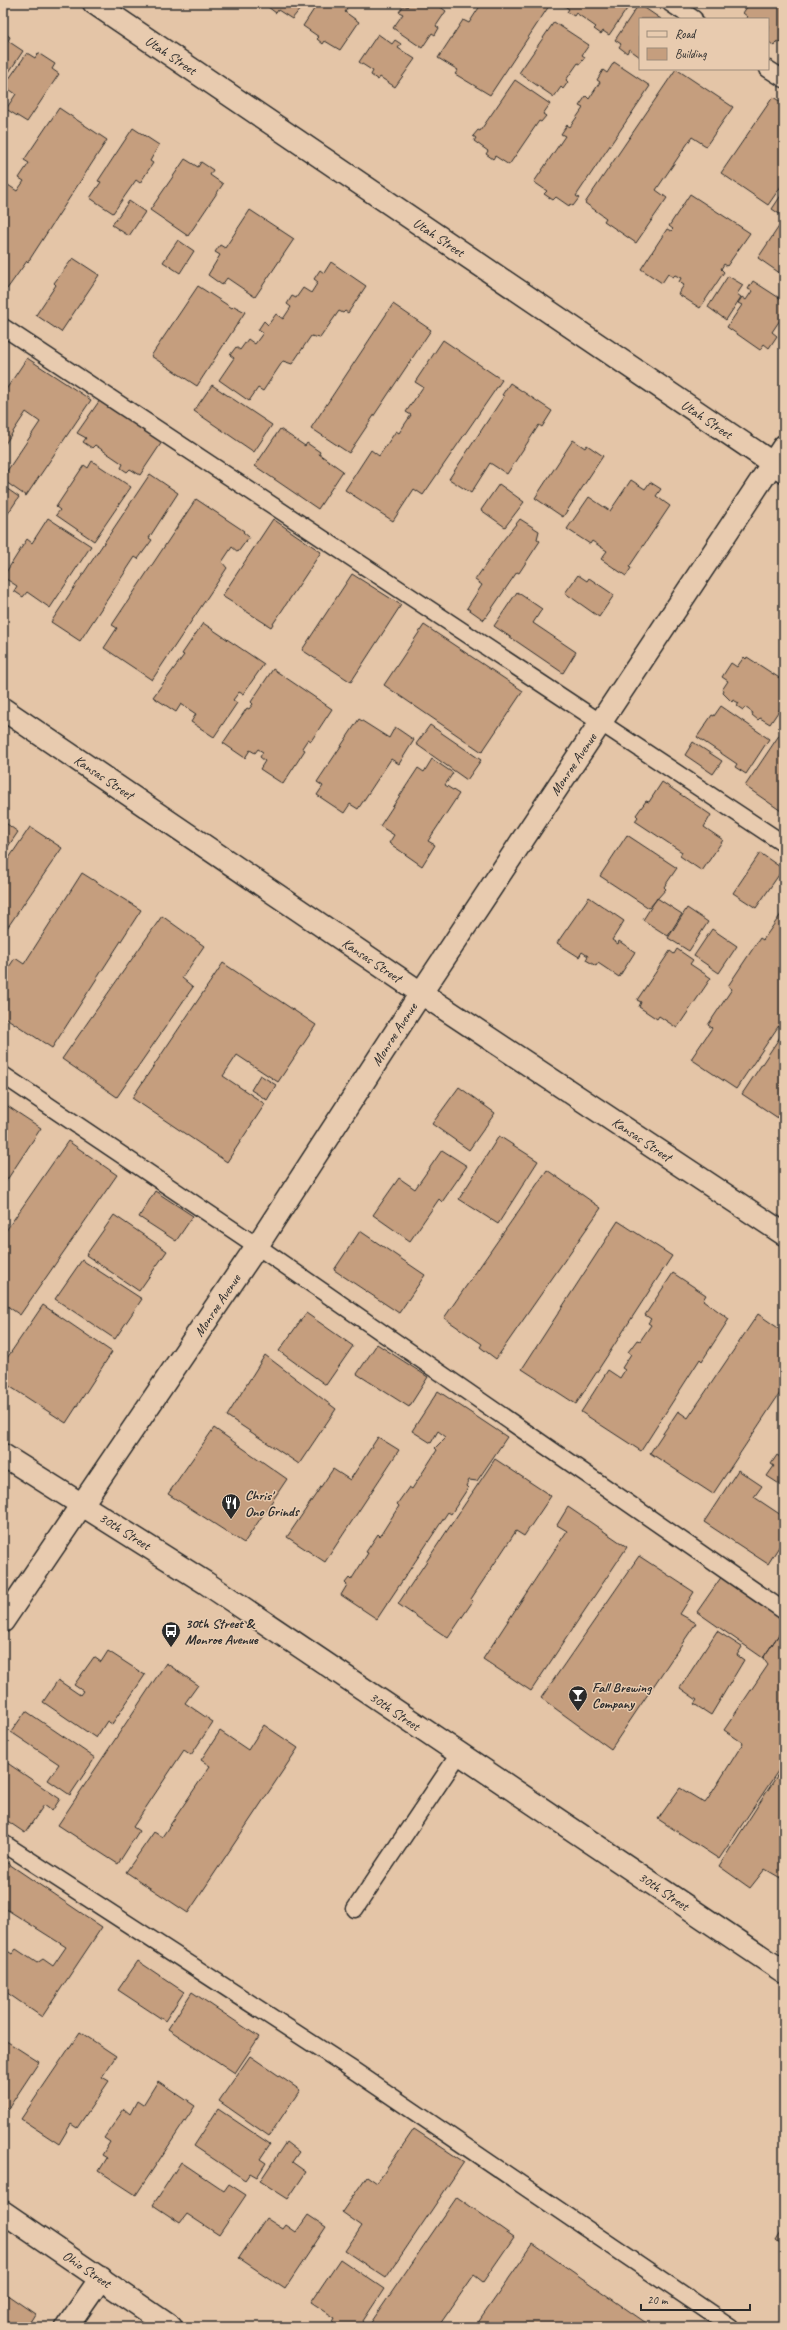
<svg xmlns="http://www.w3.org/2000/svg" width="787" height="2330" viewBox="0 0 787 2330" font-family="Caveat,sans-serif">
<rect width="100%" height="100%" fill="#e4c5a7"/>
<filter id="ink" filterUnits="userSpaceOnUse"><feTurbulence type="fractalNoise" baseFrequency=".025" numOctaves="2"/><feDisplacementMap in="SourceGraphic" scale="8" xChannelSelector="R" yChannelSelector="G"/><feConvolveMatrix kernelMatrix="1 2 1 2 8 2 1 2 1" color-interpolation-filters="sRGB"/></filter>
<g filter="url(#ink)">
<path fill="#c59e7e" stroke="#2b2b2b" d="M269,3H305L292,19L278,10L276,13L268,7Z
M318,3H331L338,7L340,4L347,9L345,12L359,22L340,50L325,41L323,44L317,39L319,37L303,26Z
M410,3H435L446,11L436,26L439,28L435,35L432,33L422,48L393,28L403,14L399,12L404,5L407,7Z
M482,3H551L490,95L455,74L458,70L438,58L463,20L469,23Z
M564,3H631L609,35L603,31L601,34L594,29L596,27L576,13L574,16L567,12L569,9L563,5Z
M756,3H784V31L782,35L784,37L780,43L777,41L774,46L768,41V19H746L748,17L743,13L749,4L754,7Z
M639,4L661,19H640V57L629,49L627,53L619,47L621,44L615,40Z
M554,22L589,45L582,55L585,57L580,64L578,63L566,80L568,82L563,89L561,87L554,97L519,73Z
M3,32L10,37L8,41L23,51L3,81Z
M378,34L392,44L395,40L401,44L398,48L415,59L395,87L380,77L378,80L371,75L373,71L359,62Z
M27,53L35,58L38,53L55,64L52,69L59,74L27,122L6,109L16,94L4,86Z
M614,62L650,86L576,196L579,198L573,206L570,204L569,206L556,197L553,200L544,194L547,191L534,182L565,136L561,134L567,125L570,127L583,108L579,106L586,96L589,99L600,82L597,80L603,70L607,73Z
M676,69L733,107L706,146L692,137L656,190L667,198L636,243L604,221L606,218L585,203Z
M515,80L550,104L543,114L546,116L541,122L539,121L509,165L495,156L493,159L486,154L488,151L474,141L476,138L473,136L478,130L480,131Z
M773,97L784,104V182L768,205L721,173Z
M59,108L107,140L28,262L27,261L7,289L3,287V211L5,208L3,207V192L8,185L17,191L24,181L19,178L29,163L24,160Z
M133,128L159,145L150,161L153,163L140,183L136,180L113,213L90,198L101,182L98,181Z
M185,159L198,167L201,162L213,170L210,175L223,184L188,236L150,210Z
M784,191V217L772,209Z
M690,194L750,233L727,266L724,264L721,269L724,272L700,308L678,294L684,285L679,282L681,278L675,275L673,277L668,274L662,283L641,269L667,229L671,231L673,229L669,226Z
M129,201L145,212L129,236L112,225Z
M250,210L294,239L255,297L227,278L222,285L208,275L220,255L215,252L220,245L225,248Z
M780,225L784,228V276L758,258Z
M178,240L194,251L180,273L163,262Z
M73,258L99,275L61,332L36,315L56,285L54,283Z
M331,262L366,286L348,313L345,311L343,313L339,311L320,338L311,336L292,364L283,361L263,391L258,388L249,401L219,380L234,358L230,355L236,347L240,350L248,339L255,344L263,333L258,330L264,321L268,325L276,314L283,319L291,307L287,304L292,296L296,298L303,288L311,293L318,282L314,279L320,270L324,273Z
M728,276L743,285L737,294L741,297L726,320L708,307Z
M753,281L784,301V314L772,332L777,336L769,348L764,344L760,350L727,327L742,305L738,303L742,297L746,300L752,291L748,289Z
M198,286L232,308L234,306L245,312L197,386L151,356Z
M393,304L431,330L349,453L311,428Z
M443,340L502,380L423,495L414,489L393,521L345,490L371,450L379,456L396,431L399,433L411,415L406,412L423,387L415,382Z
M27,358L91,400L26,496L3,480V477L40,422L26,412L3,447V394Z
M510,383L552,411L542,427L539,425L507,474L490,463L471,493L449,479L504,396L502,395Z
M212,385L272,425L254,452L194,411Z
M100,400L162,442L140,475L130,469L127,472L121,468L123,464L95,445L92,448L83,442L86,438L77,433Z
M280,429L305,446L307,443L320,452L319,454L343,471L318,509L255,466Z
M573,440L585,448L587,445L603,456L563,517L535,498Z
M92,461L131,487L94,541L56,515L60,510L56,507L84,465L88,468Z
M150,474L178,493L149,538L152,540L138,559L135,557L80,641L51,622Z
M631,480L645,489L650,482L661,489L656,496L670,506L629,567L631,568L626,576L601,559L607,551L592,541L590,544L567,529L589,497L610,511Z
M499,484L524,502L505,527L481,510Z
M6,488L19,497L3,521V492Z
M196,499L244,531L243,532L249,537L238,552L232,547L222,562L227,568L152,680L104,648L117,628L112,625Z
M48,518L91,546L50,608L27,592L23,597L14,591L17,586L3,577L27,539L32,543Z
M273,519L321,552L271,627L222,596Z
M520,519L539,531L537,539L540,541L519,573L517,572L484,620L467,608L482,585L475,580L500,544Z
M352,574L401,605L351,682L302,650Z
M578,575L587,581L589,578L614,595L599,617L565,593Z
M517,592L542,609L533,623L576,652L563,673L494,626Z
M203,623L264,664L243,694L239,692L233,700L237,703L214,737L191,722L196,714L181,704L176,712L153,697L184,655L182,654Z
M424,625L523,691L482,752L384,685Z
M744,657L746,659L747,657L784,681V703L770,724L760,718L758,720L752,715L753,713L745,707L743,710L737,706L739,703L733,700L732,702L723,693L724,691L722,690L728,681L722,677L731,663L737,667Z
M273,669L332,709L311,741L308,739L302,748L305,750L283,784L260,769L265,761L260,757L263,752L258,749L255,753L250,750L245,758L223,743L247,708L249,709L253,704L251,702Z
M721,706L769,739L746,774L735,767L737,764L697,737L712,715L714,716Z
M359,719L389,738L395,727L414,740L399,764L391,759L358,809L350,804L344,813L317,795L323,786L317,782Z
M430,725L481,760L467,780L416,744Z
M784,728V813L745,786Z
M693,742L722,761L713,774L685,755Z
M432,759L453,773L445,785L459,794L428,841L435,845L422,866L389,843L394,835L380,826L418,768L424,772Z
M662,782L711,815L704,827L723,840L702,871L680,856L682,852L635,821L638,817L636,815L646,801L649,802Z
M3,821L18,832L3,854Z
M30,827L62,848L3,934V867Z
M627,835L677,868L664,887L666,889L649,908L600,876Z
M760,853L783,869L756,908L733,893Z
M82,873L141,910L52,1048L3,1016V976L15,958L24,964Z
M589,897L624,921L612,940L618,944L619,941L635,952L619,977L598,963L596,966L586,960L588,956L582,952L579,957L557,943Z
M657,898L682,914L668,936L643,920Z
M687,908L708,922L689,951L668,938Z
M784,910V1008L782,1011L784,1018L736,1089L691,1059L712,1028L708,1025L732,989L728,986L760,938L763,940Z
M162,916L204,946L182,978L193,987L117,1097L62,1059Z
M712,929L737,946L719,973L694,956Z
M677,949L693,960L690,964L711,978L677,1028L659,1016L657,1019L639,1007L641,1002L637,1000L670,951L674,954Z
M223,963L316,1025L278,1082L237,1055L223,1076L265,1104L227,1162L132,1098Z
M784,1031V1122L742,1094Z
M260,1075L276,1085L267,1100L251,1090Z
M459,1087L495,1113L469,1150L432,1124Z
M3,1103L41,1128L3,1186Z
M499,1136L538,1161L498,1224L459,1199Z
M68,1141L117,1175L20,1315L3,1303V1235Z
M442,1150L467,1166L442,1202L439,1199L410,1241L373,1215L399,1178L415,1189Z
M547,1170L601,1208L496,1359L480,1347L482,1344L444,1318Z
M155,1191L193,1216L176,1241L139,1217Z
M114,1215L167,1251L139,1291L86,1255Z
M618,1221L672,1256L576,1404L522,1369Z
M360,1231L425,1275L399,1313L334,1270Z
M82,1260L142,1299L115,1339L55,1299Z
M673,1273L706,1295L703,1300L729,1319L702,1361L700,1359L641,1451L581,1412L608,1370L620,1378L625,1370L622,1368L631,1354L628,1352L637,1340L640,1341L651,1325L648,1323L651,1319L645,1315Z
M43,1305L112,1352L66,1423L3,1382V1364Z
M306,1313L353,1346L326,1385L279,1351Z
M758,1314L784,1332V1387L713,1494L650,1453L678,1411L688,1418Z
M377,1344L428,1377L409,1407L357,1374Z
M265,1355L336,1409L299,1464L227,1416Z
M438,1391L507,1437L477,1481L469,1480L466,1486L468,1488L451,1514L448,1512L377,1619L341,1595L347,1585L345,1583L349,1578L351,1580L368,1553L366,1552L378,1534L380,1536L399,1506L397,1504L409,1487L412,1489L437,1450L435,1448L446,1437L438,1431L431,1443L412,1431Z
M214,1428L287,1479L244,1543L168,1494Z
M378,1437L399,1450L325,1562L287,1537L333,1469L350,1480Z
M784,1451V1487L767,1476L774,1466L771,1464L777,1455L780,1457Z
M495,1459L551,1496L524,1536L516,1531L471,1599L473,1601L448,1638L398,1604Z
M738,1470L762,1486L754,1497L784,1517V1539L768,1564L704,1522Z
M568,1507L627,1547L531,1691L483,1659L567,1531L557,1525Z
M639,1556L694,1592L680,1614L696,1623L611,1749L541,1698Z
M722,1576L784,1617V1627L763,1658L697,1612Z
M784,1627V1762L719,1859L658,1819L680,1788L705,1803L708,1799L743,1743L724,1730L768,1665L763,1658Z
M717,1631L742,1647L737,1655L744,1660L711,1715L694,1704L697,1700L680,1688Z
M108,1651L145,1675L112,1724L107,1721L96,1738L43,1702L58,1680L80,1695L83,1691L74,1685L94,1657L101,1662Z
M166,1663L198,1685L185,1703L213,1722L191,1755L184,1750L133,1827L139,1831L118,1864L58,1825Z
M26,1711L95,1758L70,1795L48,1780L59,1764L11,1732Z
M264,1725L298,1748L188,1913L126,1872L154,1832L162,1837L210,1766L201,1760L220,1731L248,1750Z
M3,1760L60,1799L52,1811L44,1805L25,1833L3,1818Z
M784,1765V1880L765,1869L750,1888L719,1866Z
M3,1860L102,1927L42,2017L3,1990V1948L12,1954L16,1949L37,1963L43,1959L53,1966L66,1947L3,1907Z
M138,1961L184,1992L165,2021L118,1990Z
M192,1992L259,2037L235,2073L168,2029Z
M80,2032L116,2056L102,2077L109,2081L77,2128L71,2124L59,2144L21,2119Z
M3,2039L39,2062L8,2109L3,2105Z
M250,2056L300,2090L269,2136L219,2101Z
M158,2081L195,2106L136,2195L99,2171L107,2158L102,2155L110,2142L104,2138L124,2109L130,2114L137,2101L143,2105Z
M218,2109L270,2144L260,2159L266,2163L257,2177L250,2173L245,2180L194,2146Z
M414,2129L464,2162L386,2278L345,2251L362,2226L342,2212L367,2176L377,2183Z
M286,2142L299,2152L292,2162L306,2172L288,2199L260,2181Z
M181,2162L224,2191L229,2184L246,2195L219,2235L187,2214L180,2223L153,2205Z
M457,2197L514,2237L483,2282L474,2275L438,2327H368Z
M308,2215L326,2227L285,2289L239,2258L266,2218L283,2229L286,2225L296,2232Z
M784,2228V2247L776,2241Z
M533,2244L652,2327H475Z
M340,2259L384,2289L359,2327H330L335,2318L311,2302Z
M3,2292L35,2314L27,2327H3Z"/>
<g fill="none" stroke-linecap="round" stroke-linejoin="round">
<defs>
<path id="service" d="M670,3L694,19
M768,69L784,79
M3,327L784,844
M3,1075L257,1246L784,1611
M3,1843L353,2070L731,2327
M355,1909L459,1754"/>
<path id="minor" d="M67,2327L101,2278"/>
<path id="tertiary" d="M94,3L784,471
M3,709L421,993L784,1234
M3,1621L257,1246L421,993L784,446
M3,2212L171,2327"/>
<path id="secondary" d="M3,1455L206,1583L784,1972"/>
</defs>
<use href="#service" stroke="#2b2b2b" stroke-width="19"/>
<use href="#minor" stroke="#2b2b2b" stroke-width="25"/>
<use href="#tertiary" stroke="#2b2b2b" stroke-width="25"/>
<use href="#secondary" stroke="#2b2b2b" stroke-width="25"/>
<use href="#service" stroke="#e8cbaf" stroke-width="16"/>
<use href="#minor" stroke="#e8cbaf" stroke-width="22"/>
<use href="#tertiary" stroke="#e8cbaf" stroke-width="22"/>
<use href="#secondary" stroke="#e8cbaf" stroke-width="22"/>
</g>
</g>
<defs>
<symbol id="restaurant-pin" viewBox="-11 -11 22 30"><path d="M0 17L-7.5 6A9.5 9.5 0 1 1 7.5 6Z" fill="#2b2b2b" stroke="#e8cbaf"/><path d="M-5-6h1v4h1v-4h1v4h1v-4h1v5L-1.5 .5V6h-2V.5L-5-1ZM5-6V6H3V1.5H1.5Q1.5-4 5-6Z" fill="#fff"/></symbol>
<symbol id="bus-pin" viewBox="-11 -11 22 30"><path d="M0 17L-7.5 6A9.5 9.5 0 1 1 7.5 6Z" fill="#2b2b2b" stroke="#e8cbaf"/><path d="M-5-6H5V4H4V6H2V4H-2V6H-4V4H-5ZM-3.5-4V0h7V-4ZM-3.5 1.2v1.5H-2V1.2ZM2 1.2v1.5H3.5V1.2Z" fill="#fff"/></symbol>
<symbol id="bar-pin" viewBox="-11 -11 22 30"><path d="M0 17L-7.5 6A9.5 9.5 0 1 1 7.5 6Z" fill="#2b2b2b" stroke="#e8cbaf"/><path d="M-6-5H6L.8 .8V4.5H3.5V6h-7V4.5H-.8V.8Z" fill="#fff"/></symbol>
</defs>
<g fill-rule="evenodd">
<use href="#restaurant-pin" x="220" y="1492" width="22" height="30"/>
<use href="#bus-pin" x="160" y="1620" width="22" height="30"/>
<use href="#bar-pin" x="567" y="1684" width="22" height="30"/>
</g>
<g text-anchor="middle" stroke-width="3" stroke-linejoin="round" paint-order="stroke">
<g font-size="14" fill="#2b2b2b" stroke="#e8cbaf">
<text transform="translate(171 55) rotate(34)" y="5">Utah Street</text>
<text transform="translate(439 237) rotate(34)" y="5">Utah Street</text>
<text transform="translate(707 419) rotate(34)" y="5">Utah Street</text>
<text transform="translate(573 764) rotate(-56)" y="5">Monroe Avenue</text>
<text transform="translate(104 777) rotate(34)" y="5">Kansas Street</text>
<text transform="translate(372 960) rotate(34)" y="5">Kansas Street</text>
<text transform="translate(394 1034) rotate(-57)" y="5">Monroe Avenue</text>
<text transform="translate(642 1139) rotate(34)" y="5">Kansas Street</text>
<text transform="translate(217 1305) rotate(-56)" y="5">Monroe Avenue</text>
<text transform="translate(125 1531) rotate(32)" y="5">30th Street</text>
<text transform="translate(395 1711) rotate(34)" y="5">30th Street</text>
<text transform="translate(664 1891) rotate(34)" y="5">30th Street</text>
<text transform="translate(87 2269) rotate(34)" y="5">Ohio Street</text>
</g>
<g font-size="14" font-weight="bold" fill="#2b2b2b" stroke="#e8cbaf" text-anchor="start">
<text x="245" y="1500">Chris'<tspan x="245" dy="16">Ono Grinds</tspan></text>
<text x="185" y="1628">30th Street &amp;<tspan x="185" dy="16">Monroe Avenue</tspan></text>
<text x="592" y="1692">Fall Brewing<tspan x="592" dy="16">Company</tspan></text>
</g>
</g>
<rect width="787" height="2330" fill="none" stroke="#e8cbaf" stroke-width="16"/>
<rect x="8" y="8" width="771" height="2314" fill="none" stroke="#2b2b2b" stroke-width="1.5" filter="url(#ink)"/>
<rect x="639" y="18" width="130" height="52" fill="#e8cbaf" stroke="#9c8b7a"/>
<rect x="647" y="31" width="20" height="6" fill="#e8cbaf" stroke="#9c8b7a"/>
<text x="675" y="38" font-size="12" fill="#2b2b2b">Road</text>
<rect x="647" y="48" width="20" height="12" fill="#c59e7e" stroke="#9c8b7a"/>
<text x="675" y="58" font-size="12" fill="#2b2b2b">Building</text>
<path d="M641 2304v6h109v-6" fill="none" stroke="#2b2b2b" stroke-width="2"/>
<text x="647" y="2304" font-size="12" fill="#2b2b2b" stroke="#e8cbaf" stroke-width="3" paint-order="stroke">20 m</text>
</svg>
